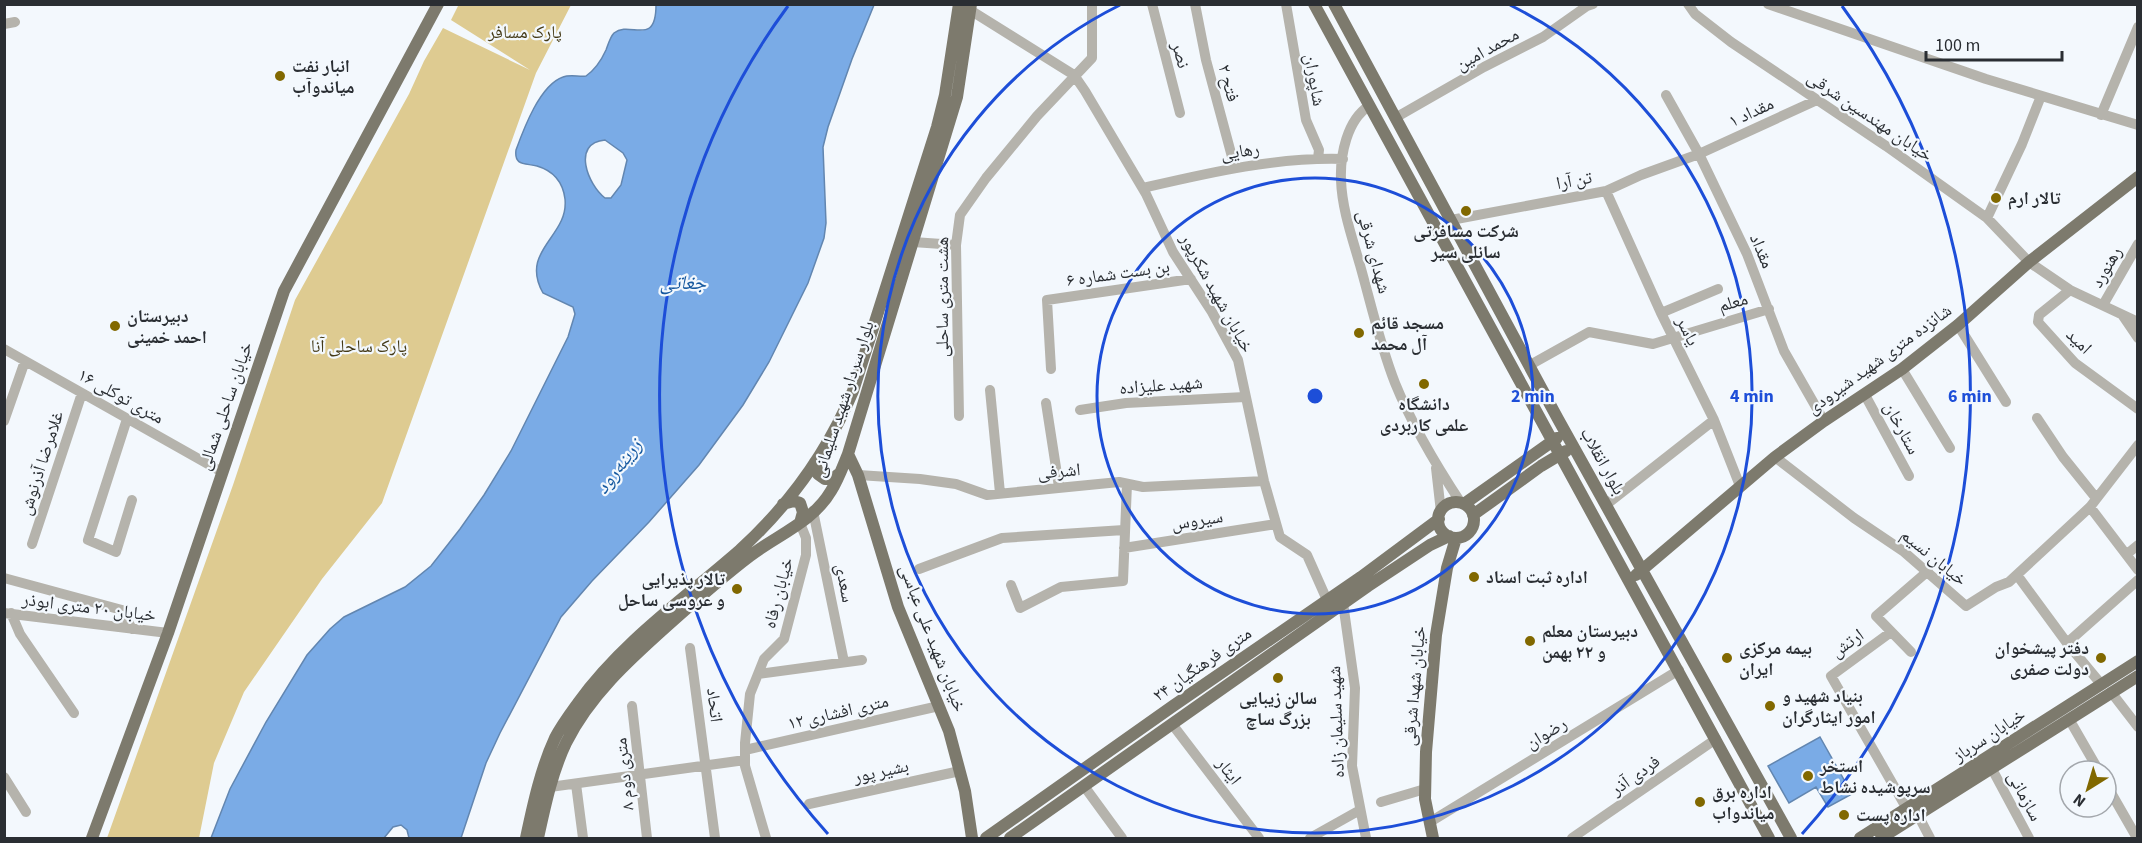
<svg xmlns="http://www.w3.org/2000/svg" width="2142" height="843" viewBox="0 0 2142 843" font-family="'Source Sans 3','Noto Naskh Arabic',sans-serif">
<rect width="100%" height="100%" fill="#f3f8fd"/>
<path fill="#decb91" d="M459,4L571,5L536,73L382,503L322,579L244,692L214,763L199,838H107L233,485L295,300L409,94L424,61L443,28L530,70L451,20Z"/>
<path fill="#7aabe6" stroke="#6286b0" stroke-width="1.5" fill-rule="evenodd" d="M656,5H874L852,59L828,127L823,147L826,223L824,238L808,283L769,362L743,405L699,465L649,522L592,581L561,617L500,733L486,763L461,838H409L407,830L401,825L393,827L384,838H211L230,789L266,722L307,655L330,629L344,617L405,587L431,566L460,529L484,495L511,451L568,337L575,314L573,307L543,293C519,250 569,237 565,199C563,183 554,171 537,166C525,163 514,166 516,150C524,128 540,85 563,77C570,74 579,77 586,76C596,69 601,61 606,50C608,45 610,37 614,33C630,20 656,48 656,5ZM605,140L623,153L627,160L621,185L611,198H605C588,185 571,143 605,140Z
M1820,737L1852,794L1828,807L1816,787L1789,803L1768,766Z"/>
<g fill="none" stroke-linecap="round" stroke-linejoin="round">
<path stroke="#b5b3ac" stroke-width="10" d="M1152,4L1180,113
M1195,4L1206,60L1235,168
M1286,4L1306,120L1319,150L1318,158
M1688,4L1695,14L1731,42L1886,146L1987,218L2029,262L2070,290L2138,322
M1768,4L1986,79L2138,125
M970,10L1074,75L1085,91L1146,194L1173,252L1212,312L1238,360L1264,481L1280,537L1307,555L1327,600
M4,24L15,22
M1666,95L1699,154L1747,254L1784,351L1824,421
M1369,106C1347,120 1340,155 1341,180C1342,209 1352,237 1360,265C1371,304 1380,345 1395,383C1412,425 1436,465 1461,503
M2101,115L2138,27
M1395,118L1484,67L1543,37L1587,6L1593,4
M1143,188C1208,173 1275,157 1343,159
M1606,191L1661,313L1714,420L1740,486
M1987,218L2022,144L2041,96
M1451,220L1606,191L1641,175L1699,154L1817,100
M913,242L956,245
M2070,290L2039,315L2038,322L2075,363L2138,409
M2103,305L2138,244
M1661,313L1718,289
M2123,316L2138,338
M1958,325L2006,402
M4,349L222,472
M1530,365L1589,332L1653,344L1769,309
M1051,369L1047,300L1191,279
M1902,369L1950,448
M990,390L1000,493
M1865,395L1909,476
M1046,403L1059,487
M1080,410L1126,403L1245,397
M959,416L956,245L960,215L986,178L1037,116L1092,58V4
M2037,418L2063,457L2096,498
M127,419L88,540L116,552L132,500
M4,421L25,361
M1775,457L1854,518L1903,551L1966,606L1996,587L2009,582L2090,507L2138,445
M1436,468L1441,512
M858,475L920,479L956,484L987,495L1119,482L1143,487L1264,481
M1607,504L1714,420
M2090,507L2138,570
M813,511L844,662
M32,544L82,393
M1124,548L1276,524
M2127,554L2138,545
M919,569L1002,538L1124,530
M2017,575L2067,643L2101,684
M4,578L122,610L132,629
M1011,585L1020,608L1061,587L1123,581L1127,484
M1343,603L1355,688L1352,766L1366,838
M4,613L168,633
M11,613L20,634L74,713
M1891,632L1831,676L1907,809
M2067,643L2138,580
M690,648L715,838
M1911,652L1876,616L1928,571
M758,674L862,660
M2111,692L2138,727
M632,706L647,838
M2069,719L2099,771
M1172,724L1259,838
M745,750L939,706
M1992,769L2029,838
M4,777L26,812
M576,784L583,838
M2106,784L2137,838
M1084,786L1122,838
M550,787L745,760
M1381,802L1425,789
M809,804L960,771
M1918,815L1930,838
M1430,822L1679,670
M766,838L745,766V743L750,694L764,659L784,639L806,555V538L800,523
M1310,838L1360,810
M1572,838L1716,739"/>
<path stroke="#7d7a6d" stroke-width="12" d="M1314,4L1769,838
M1334,4L1558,419L1791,838
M848,454L858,475L898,607L949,731L965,791L972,838
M815,462L818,474L825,479H832L840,473
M1438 520a18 18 0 1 1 36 0a18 18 0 1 1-36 0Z
M783,504L794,501L800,503L803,512L800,523
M1464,504L1557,438
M1473,515L1541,466L1566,451
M1636,575L1775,457L1824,421L1902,369L1958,325L2029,262L2138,177
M92,838L168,633L284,291L438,4
M526,838C533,805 541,768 555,738C561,726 570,714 578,703C622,642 684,599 740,550C788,506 828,451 853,391L937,127L945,95L959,4
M538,838C545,806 552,772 566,743C589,696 629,660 667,626C694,602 721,578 750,556C777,535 813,522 831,491C838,480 843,466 848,454L957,97L971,4
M986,838L1173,706L1361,577L1439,519
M1010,838L1368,586L1430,545L1449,536
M1433,838L1425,799L1426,752L1436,635L1447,568L1456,538
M1860,838L2138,661
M1881,838L2138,676"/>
</g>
<g fill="none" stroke="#1d4ed8" stroke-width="3">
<circle cx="1315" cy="396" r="218"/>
<path d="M1510 5A437 437 0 1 1 1120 5"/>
<path d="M828 834A655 655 0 0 1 788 6M1842 6A655 655 0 0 1 1802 834"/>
</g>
<g fill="#816800" stroke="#f3f8fd" stroke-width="2">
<circle cx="280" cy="76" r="6"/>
<circle cx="1996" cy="198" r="6"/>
<circle cx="1466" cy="211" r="6"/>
<circle cx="115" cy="326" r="6"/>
<circle cx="1359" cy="333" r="6"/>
<circle cx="1424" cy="384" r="6"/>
<circle cx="1474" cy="577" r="6"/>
<circle cx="737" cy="589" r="6"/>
<circle cx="1530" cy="641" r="6"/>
<circle cx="1727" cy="658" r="6"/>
<circle cx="2101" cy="658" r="6"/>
<circle cx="1278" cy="678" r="6"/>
<circle cx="1770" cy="706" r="6"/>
<circle cx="1808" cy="776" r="6"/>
<circle cx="1700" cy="802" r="6"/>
<circle cx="1844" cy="815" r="6"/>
</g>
<g text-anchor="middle" stroke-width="4.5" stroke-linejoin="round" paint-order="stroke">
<g font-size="18" fill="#443a17" stroke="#f3f8fd">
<text x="525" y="38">پارک مسافر</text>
<text x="359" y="352">پارک ساحلی آنا</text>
</g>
<g font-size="18" fill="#2a2e33" stroke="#f3f8fd">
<text transform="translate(1487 49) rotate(-29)" y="6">محمد امین</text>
<text transform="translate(1181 55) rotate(75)" y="6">نصر</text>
<text transform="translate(1315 80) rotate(80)" y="6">شاپوران</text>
<text transform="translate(1229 83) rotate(75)" y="6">فتح ۲</text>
<text transform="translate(1751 112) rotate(-25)" y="6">مقداد ۱</text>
<text transform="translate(1870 116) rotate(34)" y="6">خیابان مهندسین شرقی</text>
<text transform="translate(1240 151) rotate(-8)" y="6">رهایی</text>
<text transform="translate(1574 180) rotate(-11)" y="6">تن آرا</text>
<text transform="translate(1762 251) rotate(67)" y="6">مقداد</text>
<text transform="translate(1374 252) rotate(75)" y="6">شهدای شرقی</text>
<text transform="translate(2106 267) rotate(-60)" y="6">رهنورد</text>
<text transform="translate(1118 273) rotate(-8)" y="6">بن بست شماره ۶</text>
<text transform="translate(1217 293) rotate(61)" y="6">خیابان شهید شکرپور</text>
<text transform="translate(942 297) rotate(-90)" y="6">هشت متری ساحلی</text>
<text transform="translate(1733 302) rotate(-16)" y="6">معلم</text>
<text transform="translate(1688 331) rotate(64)" y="6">یاسر</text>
<text transform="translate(2079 341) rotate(44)" y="6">امید</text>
<text transform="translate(1879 359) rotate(-36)" y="6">شانزده متری شهید شیرودی</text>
<text transform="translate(1161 385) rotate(-4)" y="6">شهید علیزاده</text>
<text transform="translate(121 396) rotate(29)" y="6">۱۶ متری توکلی</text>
<text transform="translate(843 399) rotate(-72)" y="6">بلوار سردار شهید سلیمانی</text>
<text transform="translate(225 406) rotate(-71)" y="6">خیابان ساحلی شمالی</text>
<text transform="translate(1902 428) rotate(62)" y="6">ستارخان</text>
<text transform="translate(1603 461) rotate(61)" y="6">بلوار انقلاب</text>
<text transform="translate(41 463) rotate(-72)" y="6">غلامرضا آذرنوش</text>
<text transform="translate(1059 471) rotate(-5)" y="6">اشرفی</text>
<text transform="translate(1197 520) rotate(-9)" y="6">سیروس</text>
<text transform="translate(1934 557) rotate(39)" y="6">خیابان نسیم</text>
<text transform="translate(845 583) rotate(79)" y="6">سعدی</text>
<text transform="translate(778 593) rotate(-75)" y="6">خیابان رفاه</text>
<text transform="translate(89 607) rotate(7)" y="6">خیابان ۲۰ متری ابوذر</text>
<text transform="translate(933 638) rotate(69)" y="6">خیابان شهید علی عباسی</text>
<text transform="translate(1847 643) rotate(-36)" y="6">ارتش</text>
<text transform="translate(1202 664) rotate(-35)" y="6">۲۴ متری فرهنگیان</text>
<text transform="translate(1414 686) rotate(-85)" y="6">خیابان شهدا شرقی</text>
<text transform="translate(715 705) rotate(83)" y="6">اتحاد</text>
<text transform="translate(838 712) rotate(-13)" y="6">۱۲ متری افشاری</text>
<text transform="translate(1336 722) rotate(-92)" y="6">شهید سلیمان زاده</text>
<text transform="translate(1546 733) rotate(-31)" y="6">رضوان</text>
<text transform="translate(1989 735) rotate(-33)" y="6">خیابان سرباز</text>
<text transform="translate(881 771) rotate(-12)" y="6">بشیر پور</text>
<text transform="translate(1229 771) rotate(53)" y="6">ایثار</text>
<text transform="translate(624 774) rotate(-96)" y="6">۸ متری دوم</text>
<text transform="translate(1635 775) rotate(-35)" y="6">فردی آذر</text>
<text transform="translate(2025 796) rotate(62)" y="6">سازمانی</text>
</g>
<g font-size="18" font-weight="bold" fill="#2a2e33" stroke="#f3f8fd" text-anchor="start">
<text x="292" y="72">انبار نفت<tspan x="292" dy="21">میاندوآب</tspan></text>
<text x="2008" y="204">تالار ارم</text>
<text x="1466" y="237" text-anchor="middle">شرکت مسافرتی<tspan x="1466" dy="21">سانلی سیر</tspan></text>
<text x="127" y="322">دبیرستان<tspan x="127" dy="21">احمد خمینی</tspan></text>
<text x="1371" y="329">مسجد قائم<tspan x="1371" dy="21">آل محمد</tspan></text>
<text x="1424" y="410" text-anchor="middle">دانشگاه<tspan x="1424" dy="21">علمی کاربردی</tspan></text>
<text x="1486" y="583">اداره ثبت اسناد</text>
<text x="725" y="585" text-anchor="end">تالار پذیرایی<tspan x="725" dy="21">و عروسی ساحل</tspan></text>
<text x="1542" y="637">دبیرستان معلم<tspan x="1542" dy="21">و ۲۲ بهمن</tspan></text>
<text x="1739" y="654">بیمه مرکزی<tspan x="1739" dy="21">ایران</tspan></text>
<text x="2089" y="654" text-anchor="end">دفتر پیشخوان<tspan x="2089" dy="21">دولت صفری</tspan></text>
<text x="1782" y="702">بنیاد شهید و<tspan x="1782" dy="21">امور ایثارگران</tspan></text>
<text x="1278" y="704" text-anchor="middle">سالن زیبایی<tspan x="1278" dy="21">بزرگ ساچ</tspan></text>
<text x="1820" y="772">استخر<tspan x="1820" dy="21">سرپوشیده نشاط</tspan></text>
<text x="1712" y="798">اداره برق<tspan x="1712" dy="21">میاندواب</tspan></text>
<text x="1856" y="821">اداره پست</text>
</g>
<g font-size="20" font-style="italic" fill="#15589f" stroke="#f3f8fd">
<text x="683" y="289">جغاتی</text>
<text transform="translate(618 466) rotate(-53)" y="7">زرینه‌رود</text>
</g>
</g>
<circle cx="1315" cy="396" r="9" fill="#1d4ed8" stroke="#f3f8fd" stroke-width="3"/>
<g font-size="18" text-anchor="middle" font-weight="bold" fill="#1d4ed8" stroke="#f3f8fd" stroke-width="4.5" stroke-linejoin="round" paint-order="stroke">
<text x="1533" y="402">2 min</text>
<text x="1752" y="402">4 min</text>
<text x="1970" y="402">6 min</text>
</g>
<rect width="2142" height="843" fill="none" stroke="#2a2e33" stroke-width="12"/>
<g transform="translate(2088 789) rotate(217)"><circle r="28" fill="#f3f8fd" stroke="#a3a7ac" stroke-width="1.5"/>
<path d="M0-4.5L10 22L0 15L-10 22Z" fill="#816800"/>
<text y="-9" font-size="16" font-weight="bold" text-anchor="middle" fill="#2a2e33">N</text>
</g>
<path d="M1926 51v9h136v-9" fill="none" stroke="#2a2e33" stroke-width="3"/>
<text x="1935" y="51" font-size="18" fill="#2a2e33" stroke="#f3f8fd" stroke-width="4.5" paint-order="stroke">100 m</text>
</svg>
